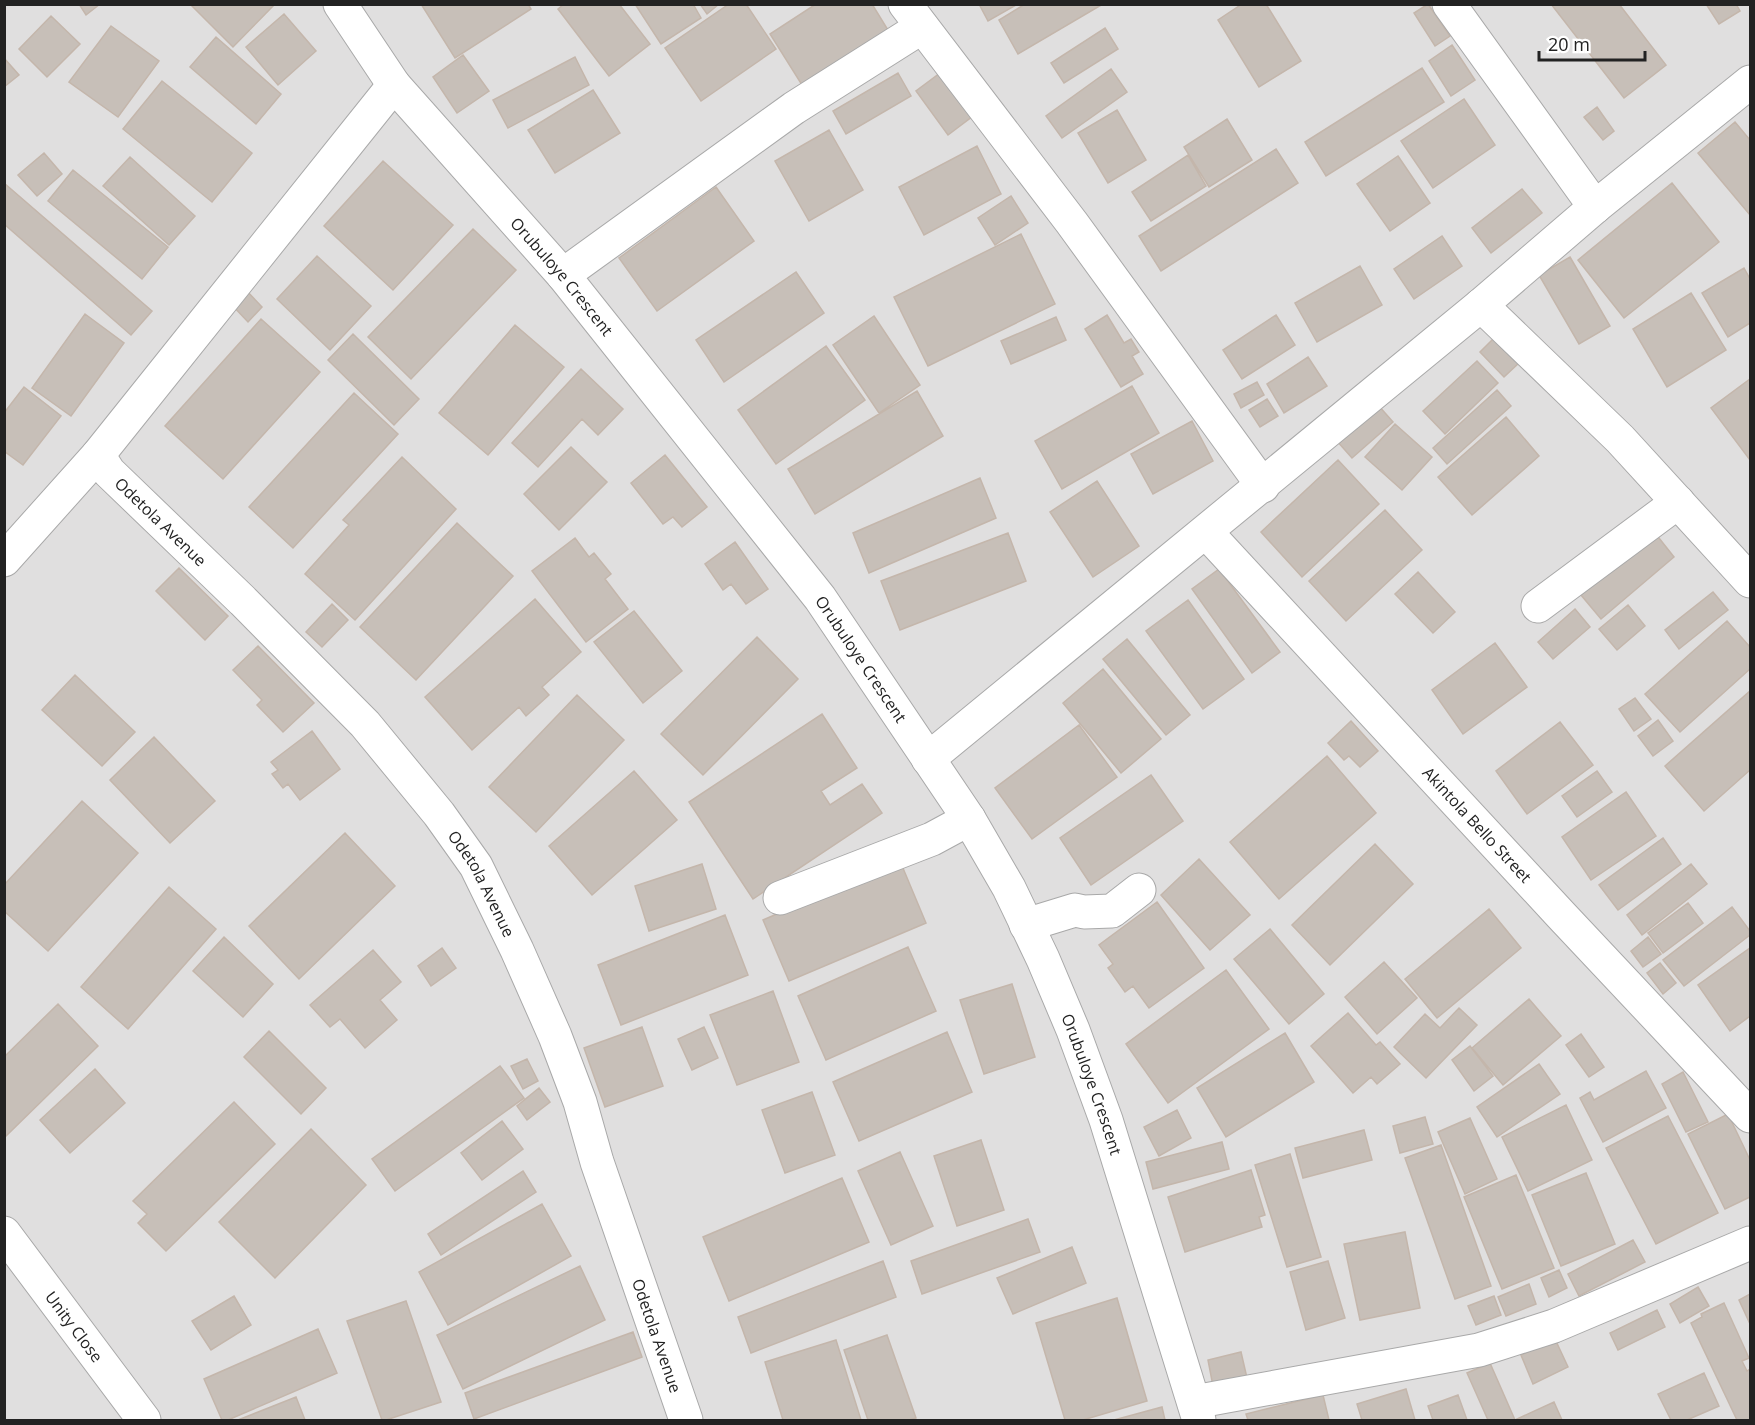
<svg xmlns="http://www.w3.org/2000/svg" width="1755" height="1425" viewBox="0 0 1755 1425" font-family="'Open Sans',sans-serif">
<rect width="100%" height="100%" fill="#f2efe9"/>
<path fill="#e0dfdf" d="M5,5H1750V1420H5Z"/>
<path fill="#c7bfb8" stroke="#c4b6ab" stroke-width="1.5" d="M79,4H100L86,15Z
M190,4H275L233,47Z
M421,4H528L531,9L455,58Z
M564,4H619L650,44L609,76L558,9Z
M635,4H693L701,18L661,44Z
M700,4H719L707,14Z
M729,4H746L776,49L701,101L665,48Z
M816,4H872L888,30L802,85L770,34Z
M979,4H1018L988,21Z
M1025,4H1103L1018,54L999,20Z
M1242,4H1266L1301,61L1259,87L1218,20Z
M1428,4L1450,36L1435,46L1414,13Z
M1551,4H1619L1666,65L1624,98Z
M1706,4H1736L1740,11L1719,24Z
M284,14L316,51L278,85L246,47Z
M51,16L80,44L47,77L19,49Z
M111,26L159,61L118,117L69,82Z
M1105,28L1118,49L1064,83L1051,63Z
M216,37L281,94L256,124L190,67Z
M1452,45L1475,80L1451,96L1429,61Z
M463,55L489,91L457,113L433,77Z
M575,57L589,85L508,128L493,100Z
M4,58L19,75L4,87Z
M1422,68L1444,102L1326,176L1305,142Z
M1111,69L1127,92L1062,138L1046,116Z
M898,73L911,96L846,134L833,111Z
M940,73L973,116L948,135L916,91Z
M162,81L252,153L212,202L123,129Z
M593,90L620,133L555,173L528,130Z
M1464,99L1495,145L1433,188L1401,141Z
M1597,107L1614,131L1603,140L1584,117Z
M1117,110L1146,160L1108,183L1078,133Z
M1227,119L1252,160L1209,187L1184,147Z
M1735,122L1750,140V215L1698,153Z
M829,130L863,190L809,221L775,161Z
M977,146L1001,194L924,235L899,187Z
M1276,149L1298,183L1161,271L1139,236Z
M44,153L62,174L37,196L18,175Z
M1188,155L1206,186L1151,221L1132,192Z
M1398,156L1430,203L1390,231L1357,184Z
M130,157L195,216L169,245L103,186Z
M383,161L453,225L393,290L324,226Z
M73,170L168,247L142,279L48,201Z
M4,183L152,311L131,335L4,224Z
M1672,183L1719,242L1624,318L1578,260Z
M716,187L754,241L657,311L619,258Z
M1522,189L1542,213L1491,253L1472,228Z
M1011,196L1028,223L995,245L978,218Z
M473,229L516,270L411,379L368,337Z
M1021,234L1055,304L928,366L894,297Z
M1442,236L1462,266L1414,299L1394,269Z
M317,256L371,306L330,350L277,299Z
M1570,257L1610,326L1579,344L1539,275Z
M1360,266L1382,305L1317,342L1295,303Z
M1744,268L1750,279V323L1728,337L1702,293Z
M796,272L824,313L724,382L696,340Z
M245,289L262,307L248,322L231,304Z
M1691,293L1726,350L1667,387L1633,329Z
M85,314L124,343L71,416L32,388Z
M1107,315L1124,343L1131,339L1139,352L1132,356L1143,374L1121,387L1085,329Z
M1276,315L1295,345L1242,379L1223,350Z
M874,316L920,385L879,413L833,345Z
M1056,317L1066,340L1011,364L1001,341Z
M261,319L320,372L223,479L165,426Z
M515,325L564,367L488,455L439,413Z
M353,334L419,399L394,425L328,360Z
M1496,336L1520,362L1504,377L1480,352Z
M826,346L865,400L776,464L738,410Z
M1308,357L1327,386L1284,413L1267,384Z
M1477,361L1498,383L1445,434L1423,411Z
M581,369L623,409L598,435L582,419L538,467L512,443Z
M1750,379V460L1711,408Z
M1257,382L1264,395L1241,408L1234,394Z
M1132,386L1159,433L1062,489L1035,441Z
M24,387L61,416L23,465L4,451V413Z
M1497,390L1511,406L1447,464L1433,448Z
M917,391L943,436L815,514L788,469Z
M354,393L398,434L293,548L249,507Z
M1267,399L1278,416L1260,427L1249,410Z
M1378,405L1393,422L1352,458L1337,441Z
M1506,417L1539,456L1472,515L1438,477Z
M1192,421L1213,461L1153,494L1131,454Z
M1395,424L1432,457L1402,490L1365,457Z
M571,447L607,482L559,530L524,494Z
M665,455L707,507L682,527L673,517L663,524L631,483Z
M402,457L456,509L355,620L305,574L349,525L343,520Z
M1338,460L1379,504L1302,577L1261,532Z
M980,478L996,518L869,573L853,533Z
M1097,481L1139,546L1093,577L1050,512Z
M1385,510L1422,550L1346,621L1309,581Z
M457,523L513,576L416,680L360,627Z
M1008,533L1026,581L900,630L881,581Z
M1655,533L1674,557L1601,619L1581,595Z
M575,538L589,557L594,553L611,574L605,579L628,609L586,642L532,571Z
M735,542L768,589L746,604L731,584L723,590L705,564Z
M179,568L228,616L205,640L156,591Z
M1219,569L1280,652L1252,673L1192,589Z
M1418,572L1455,612L1433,633L1395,594Z
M1713,592L1728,610L1679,649L1665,630Z
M535,599L581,652L542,687L549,695L526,716L519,707L472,750L425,697Z
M1188,600L1244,679L1203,709L1146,631Z
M332,604L348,620L322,647L306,632Z
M1628,605L1645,626L1617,650L1599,629Z
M1575,609L1590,627L1553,659L1538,642Z
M634,611L682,671L643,703L594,642Z
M1727,621L1750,647V669L1680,732L1645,694Z
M757,637L798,679L703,775L661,734Z
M1127,639L1190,715L1166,735L1103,659Z
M1495,643L1527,687L1463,734L1432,690Z
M258,646L314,703L283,732L257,705L262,700L233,670Z
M1103,669L1161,739L1121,773L1063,703Z
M75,675L135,732L102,766L42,710Z
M1750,691V770L1704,811L1665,766Z
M577,695L624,740L536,832L489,787Z
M1635,698L1651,719L1634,731L1619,709Z
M822,714L857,768L821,791L830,805L862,784L882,813L753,899L689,802Z
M1658,720L1673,741L1653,756L1638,736Z
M1351,721L1378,751L1360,767L1349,756L1344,760L1328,743Z
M1560,722L1593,765L1527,814L1496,771Z
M1079,725L1117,777L1032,839L995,788Z
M312,731L340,769L300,800L288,784L283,788L272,774L278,770L271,762Z
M154,737L215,801L170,843L110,780Z
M1327,756L1376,813L1279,899L1230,842Z
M634,771L677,820L592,895L549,846Z
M1597,771L1612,792L1577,817L1562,796Z
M1151,775L1183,821L1091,885L1060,838Z
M1626,792L1656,836L1591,880L1562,837Z
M82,801L138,853L48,951L4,911V885Z
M345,833L395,886L299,979L249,926Z
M1663,838L1681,864L1618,910L1599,885Z
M1375,844L1413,884L1330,965L1292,925Z
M1199,859L1250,915L1210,950L1161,895Z
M900,861L926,923L789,981L763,920Z
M702,864L716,909L649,931L635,886Z
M1691,864L1707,884L1642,935L1627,915Z
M169,887L216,929L128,1029L81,987Z
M1157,902L1204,968L1149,1008L1133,986L1125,992L1108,968L1113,964L1099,945Z
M1688,903L1703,923L1663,953L1648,933Z
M1732,907L1750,931V935L1684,986L1663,960Z
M1489,909L1521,948L1437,1018L1405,979Z
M725,915L748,975L621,1025L598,965Z
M1270,929L1324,994L1289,1024L1234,959Z
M224,937L273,984L243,1017L193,971Z
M1648,937L1661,954L1643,967L1631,951Z
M908,947L936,1011L826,1060L798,996Z
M442,948L456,968L431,986L418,966Z
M1750,948V1016L1730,1031L1698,985Z
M373,950L401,982L380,1000L397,1020L365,1048L340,1019L330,1027L310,1005Z
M1384,962L1417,998L1377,1034L1345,997Z
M1660,963L1676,983L1663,994L1647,973Z
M1226,970L1269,1029L1168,1103L1126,1044Z
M1012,984L1035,1057L984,1074L960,1000Z
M773,991L799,1062L737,1085L710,1015Z
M1529,999L1561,1036L1503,1085L1472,1048Z
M58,1004L98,1046L4,1138V1057Z
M1459,1008L1477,1025L1426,1078L1394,1047L1425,1014L1440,1028Z
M1348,1013L1376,1045L1380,1042L1400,1064L1377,1084L1371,1077L1353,1093L1311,1046Z
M642,1027L663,1086L605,1107L584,1048Z
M704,1027L718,1058L692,1070L678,1039Z
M269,1031L326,1088L301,1114L244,1057Z
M947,1032L972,1092L859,1141L833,1082Z
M1285,1033L1314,1082L1226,1137L1197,1088Z
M1581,1034L1604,1067L1589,1077L1566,1045Z
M1470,1046L1493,1076L1474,1091L1452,1060Z
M527,1059L538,1081L523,1089L511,1066Z
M1539,1064L1560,1094L1497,1137L1477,1107Z
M500,1066L524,1098L395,1191L372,1159Z
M95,1069L125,1103L70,1153L40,1120Z
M1646,1071L1666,1108L1603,1142L1580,1098L1590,1092L1594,1100Z
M1683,1072L1708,1122L1686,1132L1662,1084Z
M539,1088L550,1102L527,1120L517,1106Z
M812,1092L835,1155L785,1173L762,1110Z
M234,1102L275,1144L166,1251L138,1223L147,1214L133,1201Z
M1566,1105L1592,1160L1528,1191L1502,1137Z
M1177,1110L1191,1138L1159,1156L1144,1127Z
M1728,1114L1750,1160V1197L1725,1209L1688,1134Z
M1668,1116L1718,1213L1656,1244L1606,1148Z
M1425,1117L1433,1144L1400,1153L1393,1126Z
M1470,1118L1497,1179L1465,1194L1438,1132Z
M502,1121L523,1149L482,1180L461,1153Z
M311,1129L366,1185L275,1278L219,1222Z
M1364,1130L1372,1160L1303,1178L1295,1148Z
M981,1140L1004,1210L957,1226L934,1156Z
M1222,1142L1229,1169L1153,1189L1146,1162Z
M1441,1145L1491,1286L1455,1299L1405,1158Z
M900,1152L933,1226L891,1245L858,1171Z
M1290,1154L1321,1257L1287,1267L1255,1165Z
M1251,1170L1265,1215L1259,1217L1262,1227L1185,1252L1168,1197Z
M523,1171L536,1192L441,1255L428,1234Z
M1586,1173L1615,1244L1561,1266L1532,1195Z
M1516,1175L1554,1268L1502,1289L1464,1197Z
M842,1178L869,1242L729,1301L703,1237Z
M542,1204L571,1256L448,1325L419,1272Z
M1028,1219L1040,1252L922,1294L911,1261Z
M1405,1232L1420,1308L1360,1320L1344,1244Z
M1633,1240L1645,1262L1579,1296L1568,1274Z
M1072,1247L1086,1283L1013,1314L997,1278Z
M883,1261L896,1297L751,1353L738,1317Z
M1328,1261L1345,1318L1306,1330L1290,1272Z
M580,1266L605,1320L463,1389L437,1335Z
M1559,1270L1567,1288L1549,1297L1541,1278Z
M1529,1284L1536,1304L1506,1316L1498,1297Z
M1698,1287L1709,1306L1680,1323L1670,1304Z
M1750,1294V1324L1739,1300Z
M234,1296L251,1325L211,1350L192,1321Z
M1494,1296L1501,1315L1476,1325L1468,1306Z
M1117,1298L1147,1401L1083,1420H1065L1036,1323Z
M406,1301L441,1402L386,1420H382L347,1321Z
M1724,1303L1749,1358L1742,1361L1747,1371L1750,1369V1420H1737L1691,1323L1702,1317L1701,1314Z
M1657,1310L1665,1327L1618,1350L1610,1333Z
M318,1329L337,1373L228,1420H222L204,1379Z
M633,1332L642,1357L474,1419L465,1393Z
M887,1335L916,1418L909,1420H868L844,1350Z
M1555,1339L1568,1367L1533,1384L1521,1355Z
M836,1340L861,1420H783L765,1362Z
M1241,1352L1247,1378L1213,1386L1208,1360Z
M1490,1363L1515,1420H1488L1467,1373Z
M1704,1373L1719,1406L1687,1420H1671L1658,1394Z
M1406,1389L1415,1420H1362L1357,1404Z
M1323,1395L1329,1420H1248L1246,1414Z
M1458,1395L1467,1420H1433L1428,1406Z
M296,1397L305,1420H238Z
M1554,1402L1562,1420H1518L1517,1419Z
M1162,1407L1165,1420H1114Z"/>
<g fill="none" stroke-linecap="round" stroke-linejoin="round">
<defs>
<g id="minor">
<path id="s1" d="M340,4L394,85L563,275L820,598L969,819L1009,888L1043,959L1073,1030L1106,1120L1199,1420"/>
<path d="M905,4L1072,223L1263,486"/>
<path d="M1449,4L1595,207"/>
<path d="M563,275L794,108L922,27"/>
<path d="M1481,305L1620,439L1750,581"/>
<path id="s2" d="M98,455L109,472L243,601L365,724L439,814L476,866L517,950L555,1036L580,1102L597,1162L686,1420"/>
<path id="s3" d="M1206,532L1561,915L1750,1116"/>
<path d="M4,560L98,455L394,85"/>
<path d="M1538,606L1678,502"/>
<path d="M928,759L1481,305L1595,207L1750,82"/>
<path d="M780,898L932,839L969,819"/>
<path d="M1026,925L1075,910L1084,912L1112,911L1139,890"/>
<path id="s4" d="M4,1233L144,1420"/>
<path d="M1194,1402L1479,1350L1554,1326L1750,1243"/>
</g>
</defs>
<use href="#minor" stroke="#a9a9a9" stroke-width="35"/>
<use href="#minor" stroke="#fff" stroke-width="33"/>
</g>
<g text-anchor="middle" stroke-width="6" stroke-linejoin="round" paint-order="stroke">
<g font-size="16" fill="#222" stroke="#fff">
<text dy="6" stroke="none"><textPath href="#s1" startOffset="352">Orubuloye Crescent</textPath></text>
<text dy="6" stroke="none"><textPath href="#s2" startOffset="92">Odetola Avenue</textPath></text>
<text dy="6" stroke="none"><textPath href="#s1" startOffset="838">Orubuloye Crescent</textPath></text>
<text dy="6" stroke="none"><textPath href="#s3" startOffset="399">Akintola Bello Street</textPath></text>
<text dy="6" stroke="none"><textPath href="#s2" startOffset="578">Odetola Avenue</textPath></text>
<text dy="6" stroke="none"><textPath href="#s1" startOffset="1324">Orubuloye Crescent</textPath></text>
<text dy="6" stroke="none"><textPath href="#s4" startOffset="117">Unity Close</textPath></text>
<text dy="6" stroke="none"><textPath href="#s2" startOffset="1064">Odetola Avenue</textPath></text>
</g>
</g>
<rect width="1755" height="1425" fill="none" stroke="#222222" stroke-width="12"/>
<path d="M1539 51v9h106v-9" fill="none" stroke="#222222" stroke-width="3"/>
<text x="1548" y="51" font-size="18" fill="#222222" stroke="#ffffff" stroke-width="4.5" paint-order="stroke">20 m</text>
</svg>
